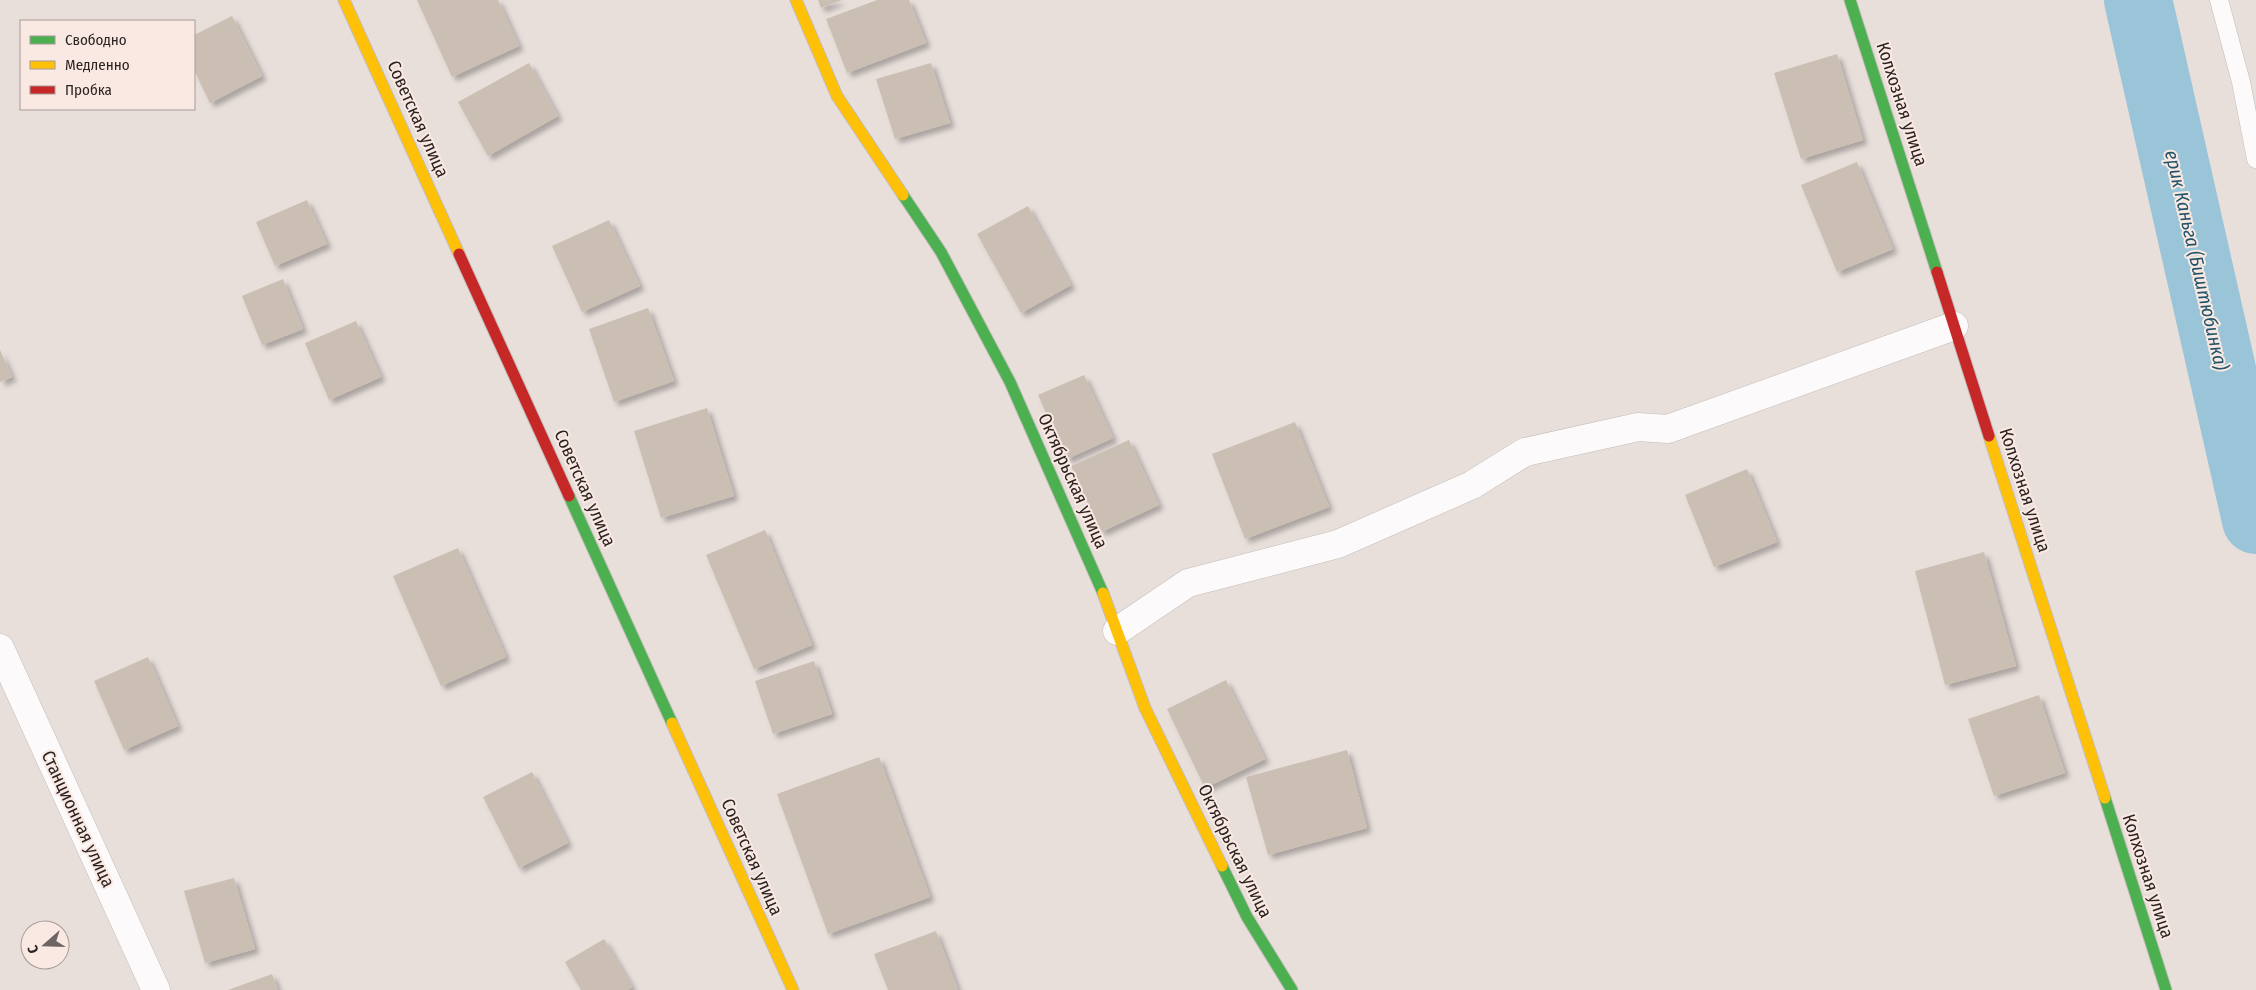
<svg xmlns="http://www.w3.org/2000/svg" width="2256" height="990" viewBox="0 0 2256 990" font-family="'Fira Sans Condensed',sans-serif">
<defs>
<filter id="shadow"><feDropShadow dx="4.5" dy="4.5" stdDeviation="2.5" flood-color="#0004"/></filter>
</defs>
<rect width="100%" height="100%" fill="#e8dfdb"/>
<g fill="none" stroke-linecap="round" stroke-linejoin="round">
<path stroke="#9ac4d8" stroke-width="68" d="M2138,0L2256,520"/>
</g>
<path fill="#cbbfb4" filter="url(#shadow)" d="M417,0H498L519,46L452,77Z
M818,0H842L821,8Z
M877,0H909L926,43L847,73L826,19Z
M232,16L262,76L210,103L194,70V35Z
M1837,54L1863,140L1801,159L1774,73Z
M529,63L558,116L488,156L458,102Z
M931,63L950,123L895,139L876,79Z
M1857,162L1893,249L1837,272L1801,185Z
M307,200L327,244L275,266L256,222Z
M1028,206L1071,285L1021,313L977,234Z
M609,220L640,286L582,312L552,246Z
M283,279L303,329L262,345L242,296Z
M648,308L674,381L614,402L589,329Z
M356,321L381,377L329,400L305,343Z
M0,350L12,377L0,382Z
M1084,375L1113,438L1067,459L1038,395Z
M707,408L734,496L661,518L634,431Z
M1295,422L1329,507L1245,539L1212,454Z
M1129,440L1159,505L1101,532L1071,466Z
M1747,469L1777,542L1714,567L1685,495Z
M765,530L812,645L754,669L706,555Z
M458,548L506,657L441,686L393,576Z
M1984,552L2016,666L1945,685L1915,571Z
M148,657L178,726L124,750L94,681Z
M814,661L832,714L773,734L755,681Z
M1226,680L1265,759L1205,788L1167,709Z
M2039,695L2065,773L1994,796L1968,719Z
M1347,750L1367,828L1268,855L1246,777Z
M879,757L930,897L828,934L777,794Z
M532,772L568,843L519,868L483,797Z
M234,878L255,949L205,963L184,891Z
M936,931L958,990H888L874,954Z
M604,939L632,987L628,990H581L565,962Z
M272,974L278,990H228Z"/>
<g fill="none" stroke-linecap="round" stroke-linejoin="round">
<defs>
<path id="lane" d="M2219,0L2241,82L2256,159"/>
<path id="street" d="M1117,631L1188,583L1338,544L1472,485L1525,452L1638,427L1668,429L1954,326
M0,648L156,990"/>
<path id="fast" d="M1850,0L1937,272
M903,195L941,252L1010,382L1103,593
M569,496L672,723
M2105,798L2166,990
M1222,866L1247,917L1292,990"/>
<path id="slow" d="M344,0L459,254
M796,0L837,96L903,195
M1989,436L2105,798
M1103,593L1145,708L1222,866
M672,723L793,990"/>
<path id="jam" d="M459,254L569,496
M1937,272L1989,436"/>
</defs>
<use href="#lane" stroke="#c4bdba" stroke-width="19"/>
<use href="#street" stroke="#c4bdba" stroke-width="29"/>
<use href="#fast" stroke="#c4bdba" stroke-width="13"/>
<use href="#slow" stroke="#c4bdba" stroke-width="13"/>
<use href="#jam" stroke="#c4bdba" stroke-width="13"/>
<use href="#lane" stroke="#fcfafa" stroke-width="18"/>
<use href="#street" stroke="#fcfafa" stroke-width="28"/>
<use href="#fast" stroke="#4caf50" stroke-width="11"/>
<use href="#slow" stroke="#ffc107" stroke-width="11"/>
<use href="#jam" stroke="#c62828" stroke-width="11"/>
</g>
<g text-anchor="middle" stroke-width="4" stroke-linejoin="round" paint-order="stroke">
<g font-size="18" fill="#2b2422" stroke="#fae9e3">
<text transform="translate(1902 104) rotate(72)" y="6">Колхозная улица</text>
<text transform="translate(418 119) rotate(66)" y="6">Советская улица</text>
<text transform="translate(1073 481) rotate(66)" y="6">Октябрьская улица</text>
<text transform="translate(585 488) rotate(66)" y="6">Советская улица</text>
<text transform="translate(2025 490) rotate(72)" y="6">Колхозная улица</text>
<text transform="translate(78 819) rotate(65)" y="6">Станционная улица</text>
<text transform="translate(1235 851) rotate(64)" y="6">Октябрьская улица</text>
<text transform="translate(752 857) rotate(66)" y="6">Советская улица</text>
<text transform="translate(2148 876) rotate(72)" y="6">Колхозная улица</text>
</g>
<g font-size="19" font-style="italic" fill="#22556b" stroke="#fae9e3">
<text transform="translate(2197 260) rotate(77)" y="7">ерик Каньга (Биштюбинка)</text>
</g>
</g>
<rect x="20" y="20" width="175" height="90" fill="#fae9e3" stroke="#a79a96"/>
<rect x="30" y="36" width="25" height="8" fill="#4caf50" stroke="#a79a96"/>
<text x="65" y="45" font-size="15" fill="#2b2422">Свободно</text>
<rect x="30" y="61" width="25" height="8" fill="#ffc107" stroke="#a79a96"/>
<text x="65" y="70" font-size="15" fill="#2b2422">Медленно</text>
<rect x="30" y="86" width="25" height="8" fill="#c62828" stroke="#a79a96"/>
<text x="65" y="95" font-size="15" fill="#2b2422">Пробка</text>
<g transform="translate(45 945) rotate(250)"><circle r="24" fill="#fae9e3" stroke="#a79a96"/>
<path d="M0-4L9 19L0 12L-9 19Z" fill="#6d6563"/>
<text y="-8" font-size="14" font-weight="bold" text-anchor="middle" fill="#2b2422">С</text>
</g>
</svg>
